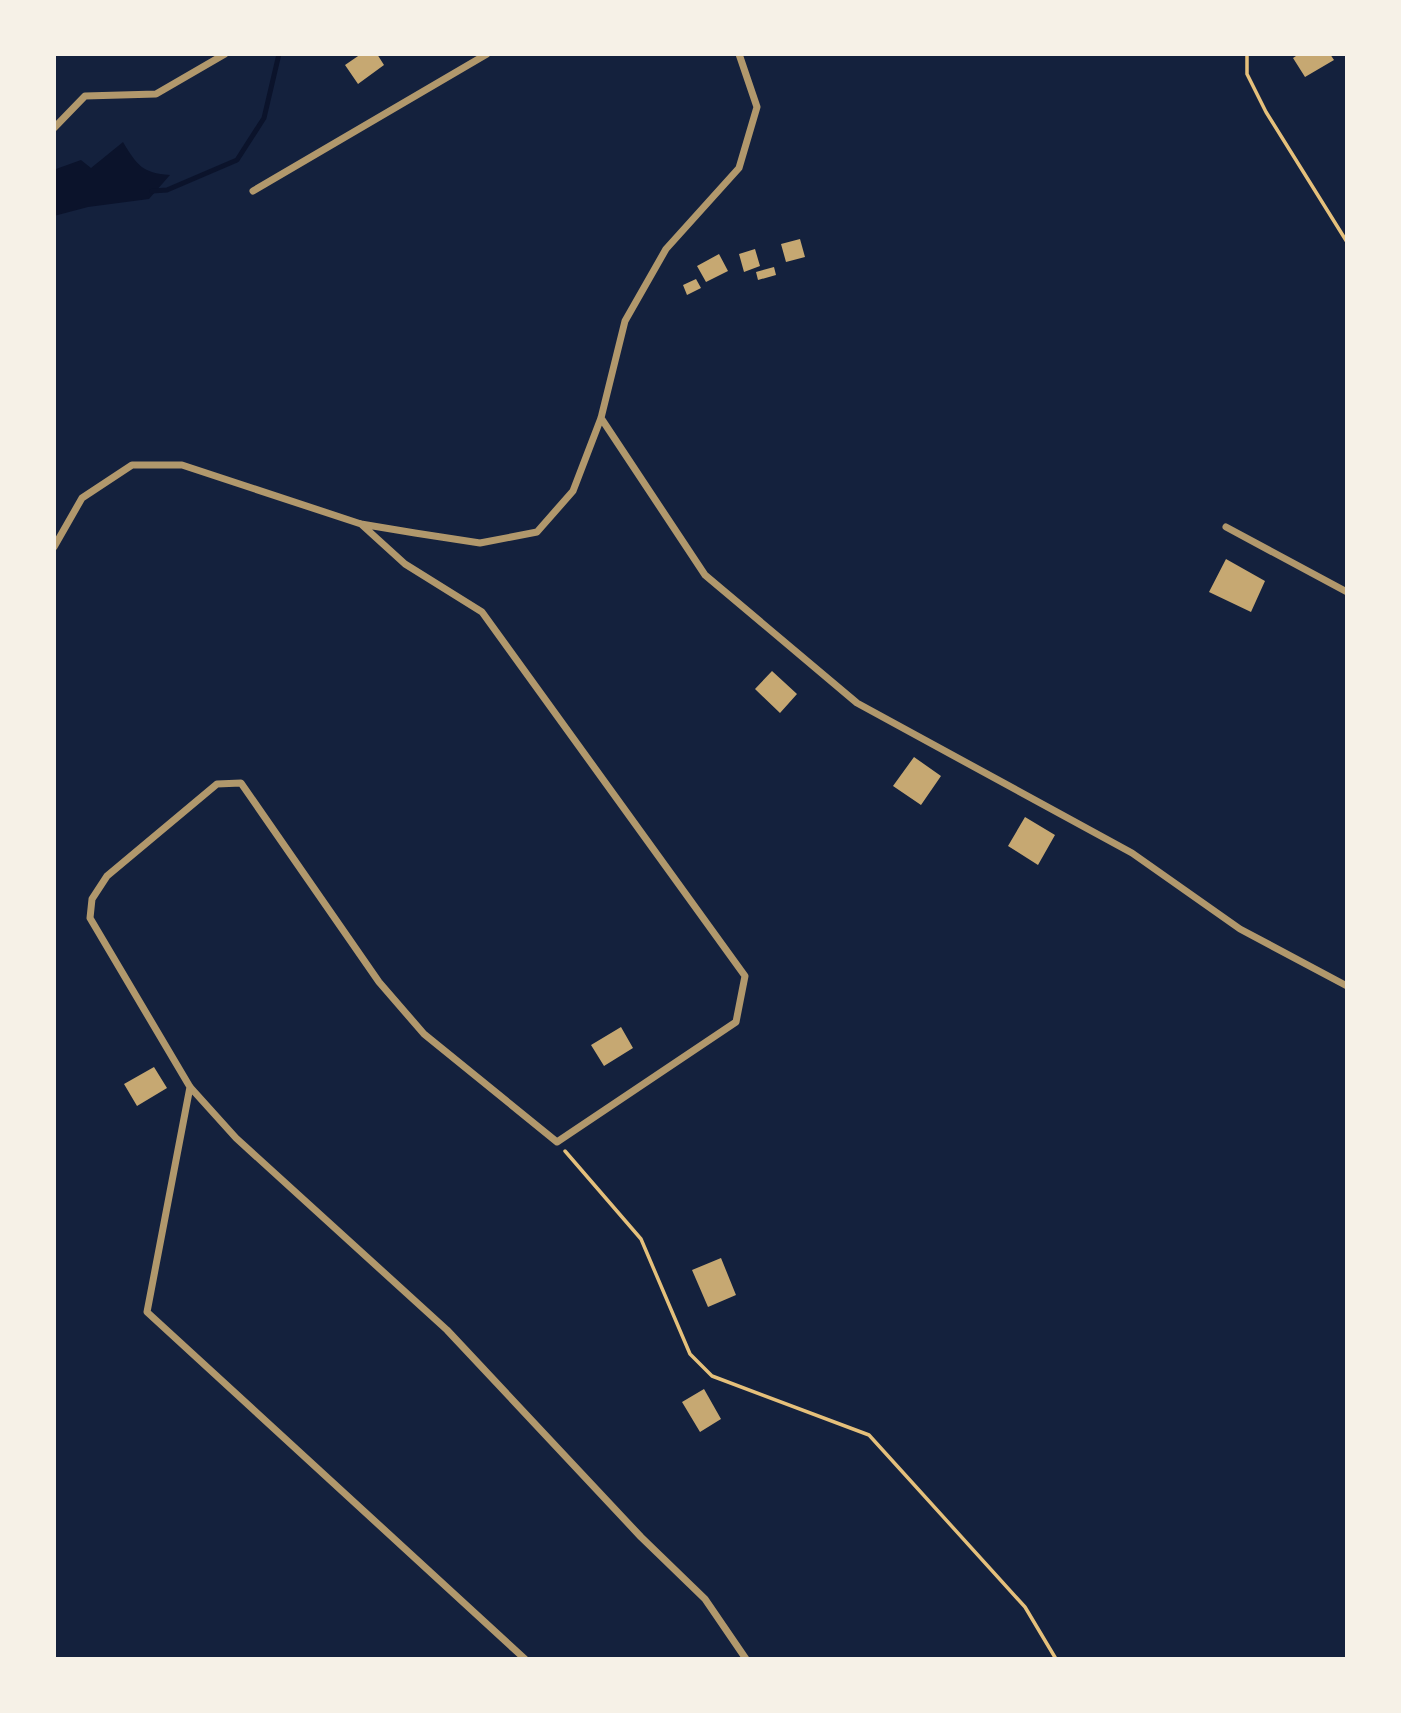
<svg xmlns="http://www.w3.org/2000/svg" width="1401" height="1713" viewBox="0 0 1401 1713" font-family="Mulish,sans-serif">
<rect width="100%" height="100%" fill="#14213d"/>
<path fill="#0b132b" d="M123,142C137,165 142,173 170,175L149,199L88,207L54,216L56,169L81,160L91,168Z"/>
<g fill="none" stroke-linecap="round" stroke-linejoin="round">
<path stroke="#0b132b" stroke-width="5" d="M152,191L167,190L237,160L264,118L279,54"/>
</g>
<path fill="#c6a872" d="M361,54H377L384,65L358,84L345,65Z
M1299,54H1330L1334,60L1305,77L1293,58Z
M800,239L805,257L786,262L781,244Z
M755,249L760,266L744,272L739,254Z
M719,254L728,271L706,282L697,266Z
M774,267L776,275L758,280L756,272Z
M696,279L701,288L687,295L683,285Z
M1226,559L1265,581L1251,612L1209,592Z
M772,671L797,694L780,713L755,689Z
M914,757L941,776L921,805L893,786Z
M1025,817L1055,835L1038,865L1008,846Z
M621,1027L633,1048L604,1066L591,1045Z
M154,1067L167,1088L137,1106L124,1084Z
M721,1258L736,1295L708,1307L692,1270Z
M704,1389L721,1419L700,1432L682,1402Z"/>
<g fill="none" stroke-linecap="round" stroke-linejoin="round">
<path stroke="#e5c07b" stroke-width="3.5" d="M1247,54V74L1266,112L1347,242
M565,1151L641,1239L690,1354L712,1376L869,1435L1025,1607L1056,1659"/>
<path stroke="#b1986c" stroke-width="7" d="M54,128L85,96L156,94L225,54
M253,191L487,54
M601,418L705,575L857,703L1132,853L1240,929L1347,986
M361,524L405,564L482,612L745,976L736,1022L557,1142L424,1034L379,982L241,783L217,784L107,876L92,899L90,918L190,1087L236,1138L447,1330L641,1537L705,1599L746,1659
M1226,527L1347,592
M54,547L82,498L132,465H182L361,524L415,533L480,543L537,532L573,491L601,418L625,321L666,249L739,168L757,107L739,54
M190,1087L147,1312L525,1659"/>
</g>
<rect width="1401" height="1713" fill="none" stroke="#f6f1e7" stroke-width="112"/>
</svg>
